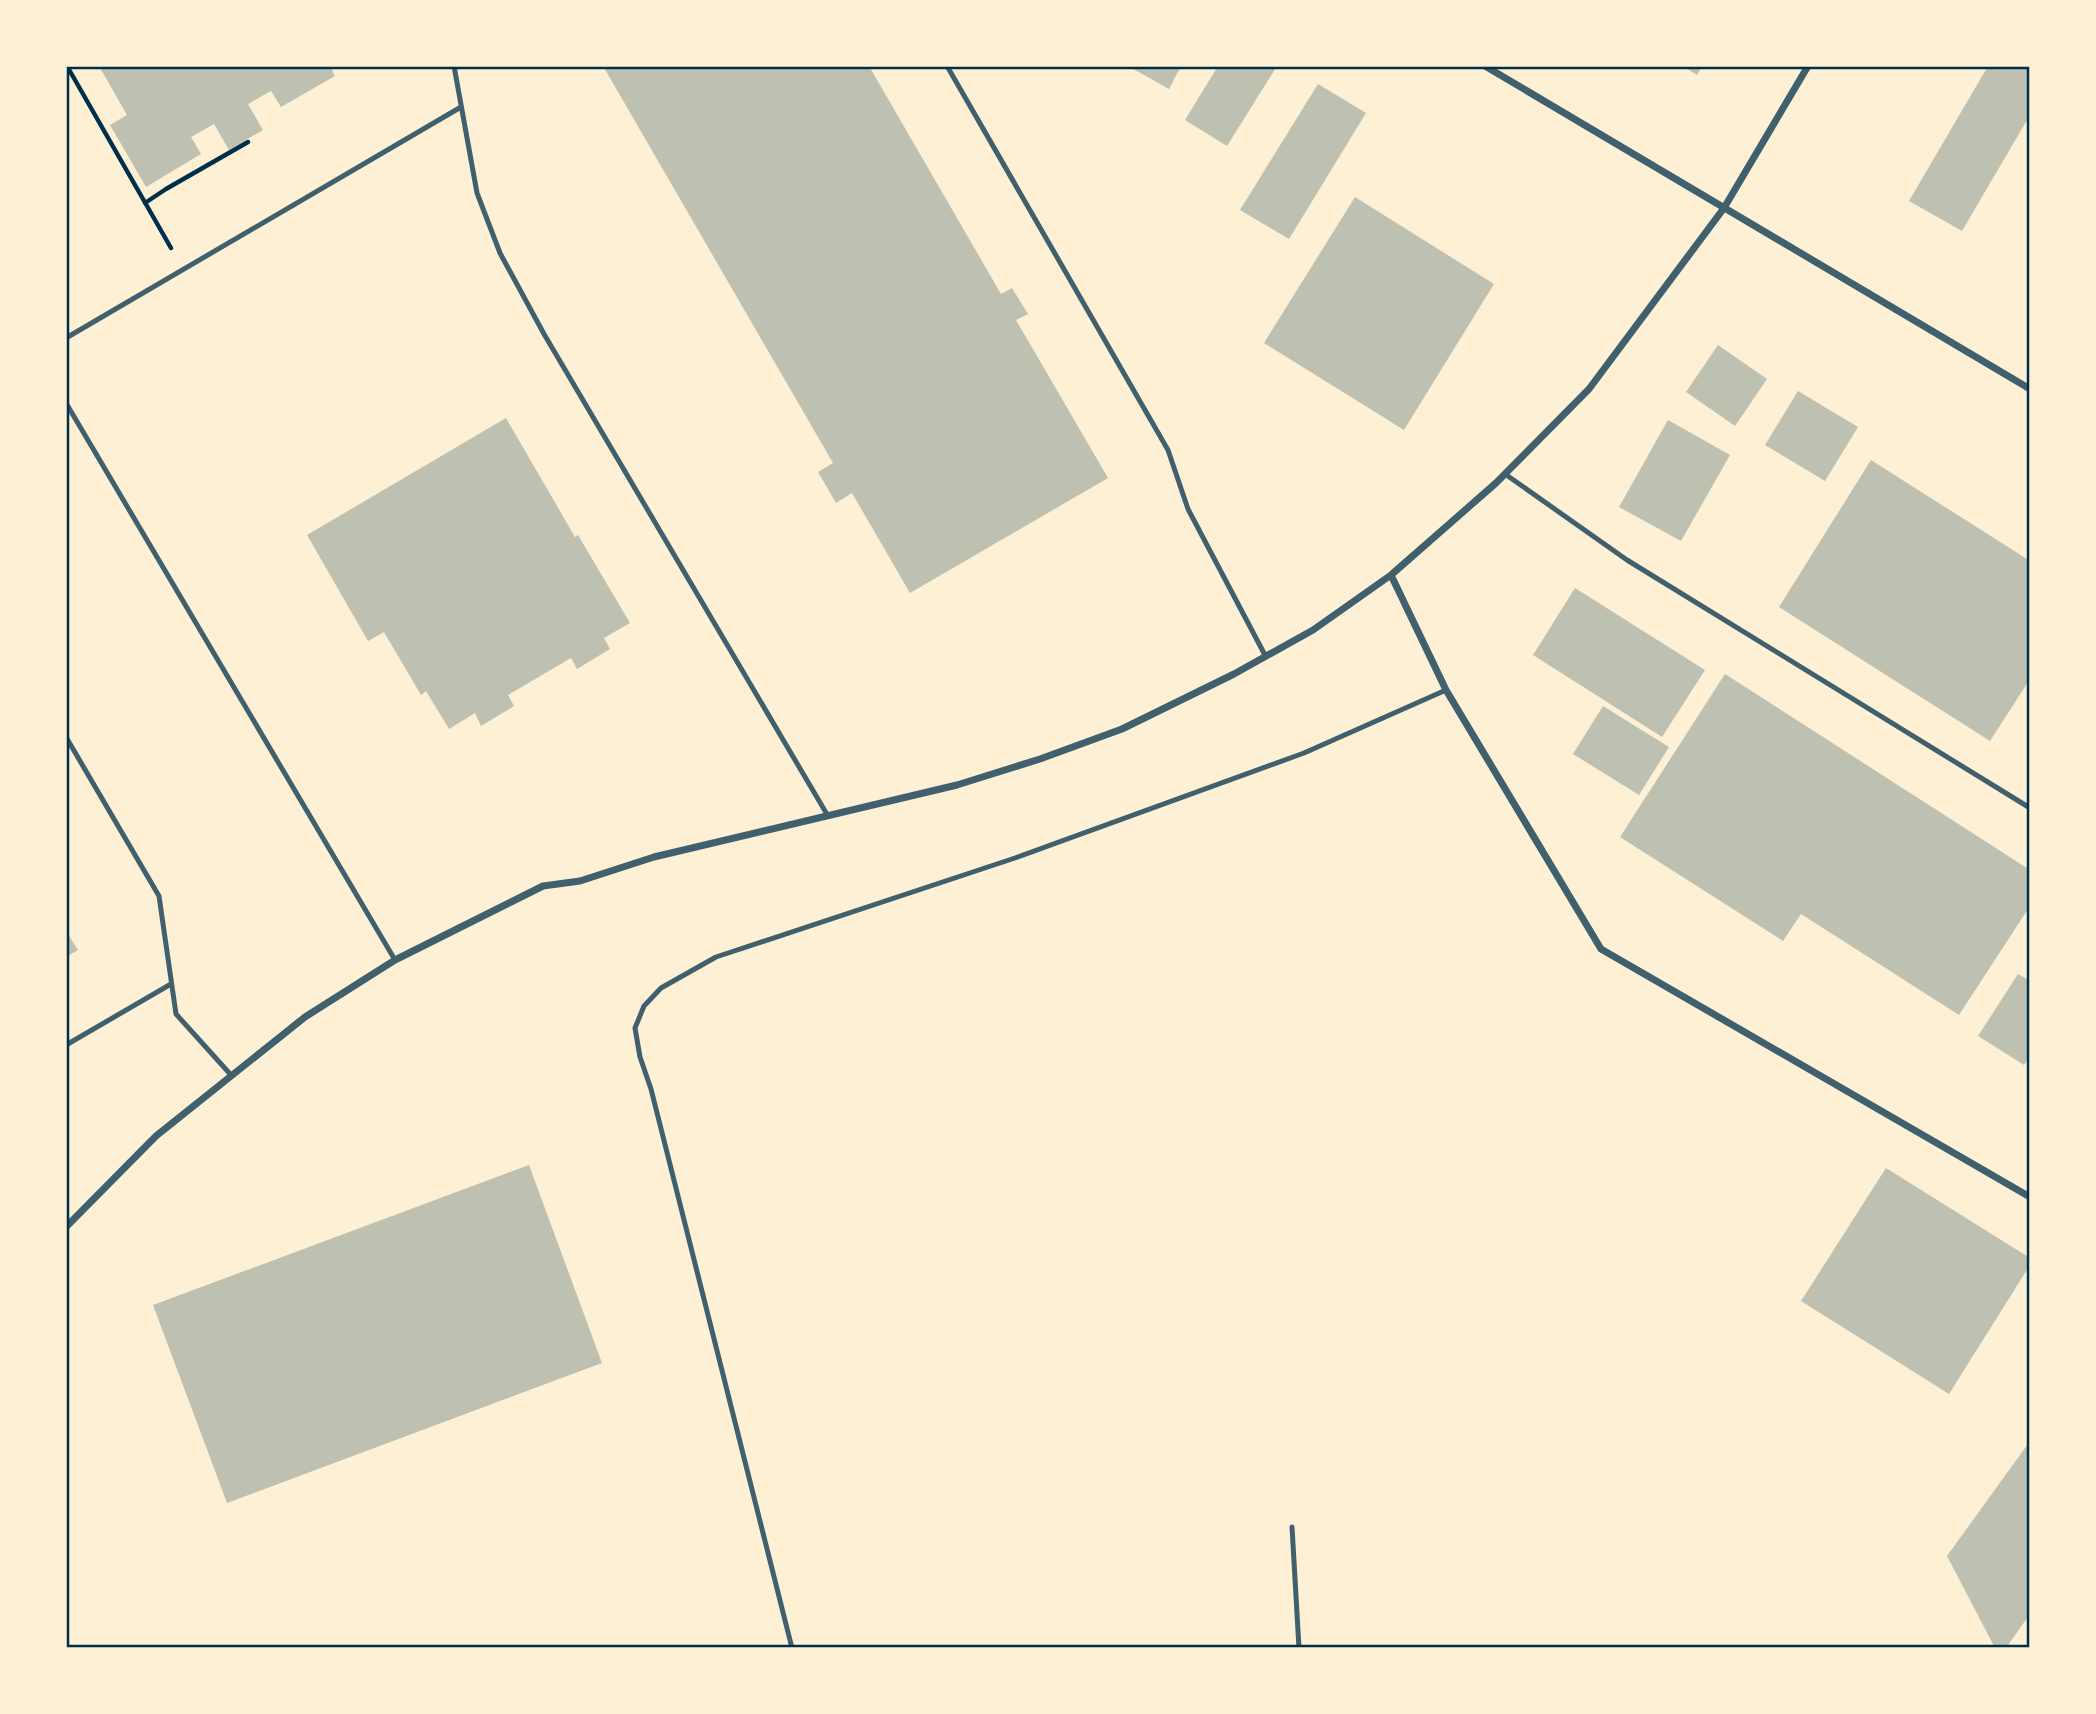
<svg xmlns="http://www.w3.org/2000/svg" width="2096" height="1714" viewBox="0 0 2096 1714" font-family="Mulish,sans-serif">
<rect width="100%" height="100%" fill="#fdf0d5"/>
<path fill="#bec0b2" d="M99,66H330L335,76L281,107L271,91L248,104L263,130L229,150L214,124L191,137L201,154L146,187L110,125L127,115Z
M603,66H869L1001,294L1012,288L1028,314L1016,320L1108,478L910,593L852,493L836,503L818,472L833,463Z
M1128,66H1181L1169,89Z
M1218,66H1277L1227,146L1185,120Z
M1683,66H1702L1697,75Z
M1988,66H2030V115L1962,231L1909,201Z
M1318,84L1366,113L1289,239L1240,210Z
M1355,197L1494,284L1404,430L1264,343Z
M1718,345L1767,379L1735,426L1686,392Z
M1798,391L1858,427L1825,481L1765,445Z
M506,418L575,537L578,535L630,623L604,638L610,649L577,669L571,658L508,695L514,706L481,726L475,713L449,729L426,691L421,695L384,632L368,641L307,535Z
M1668,420L1730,455L1681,541L1619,507Z
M1871,460L2030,561V679L1990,741L1779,607Z
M1575,588L1705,670L1662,737L1533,655Z
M1725,674L2030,870V906L1959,1015L1801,914L1783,941L1620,837Z
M1603,706L1669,747L1639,795L1573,754Z
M66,931L78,950L66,957Z
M2018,974L2030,981V1057L2024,1065L1978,1036Z
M529,1165L602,1363L227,1503L153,1305Z
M1886,1168L2030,1258V1265L1949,1394L1801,1301Z
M2030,1441V1614L2006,1648H1995L1947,1556Z"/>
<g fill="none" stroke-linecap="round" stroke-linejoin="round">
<path stroke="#003049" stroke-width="4.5" d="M67,66L171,248
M145,203L166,189L248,142"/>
<path stroke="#3f606c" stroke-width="5" d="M454,66L477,193L500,253L544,334L828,816
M947,66L1168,450L1188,509L1266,657
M66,338L461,107
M66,403L395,960
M1505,474L1627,560L2030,808
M66,737L159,896L176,1014L231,1075
M66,1045L171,984
M1292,1527L1299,1648
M792,1648L651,1089L640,1057L635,1028L644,1006L661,988L716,957L1015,858L1304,753L1446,690"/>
<path stroke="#3f606c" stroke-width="7" d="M1485,66L2030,389
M1391,575L1446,690L1601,949L2030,1197
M66,1227L156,1136L305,1017L395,960L543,886L580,881L654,857L957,785L1040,759L1122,729L1234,674L1313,630L1391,575L1496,483L1589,389L1724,208L1808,66"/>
</g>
<rect width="2096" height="1714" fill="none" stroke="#fdf0d5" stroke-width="136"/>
<rect x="68" y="68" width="1960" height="1578" fill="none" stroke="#003049" stroke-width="2.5"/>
</svg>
